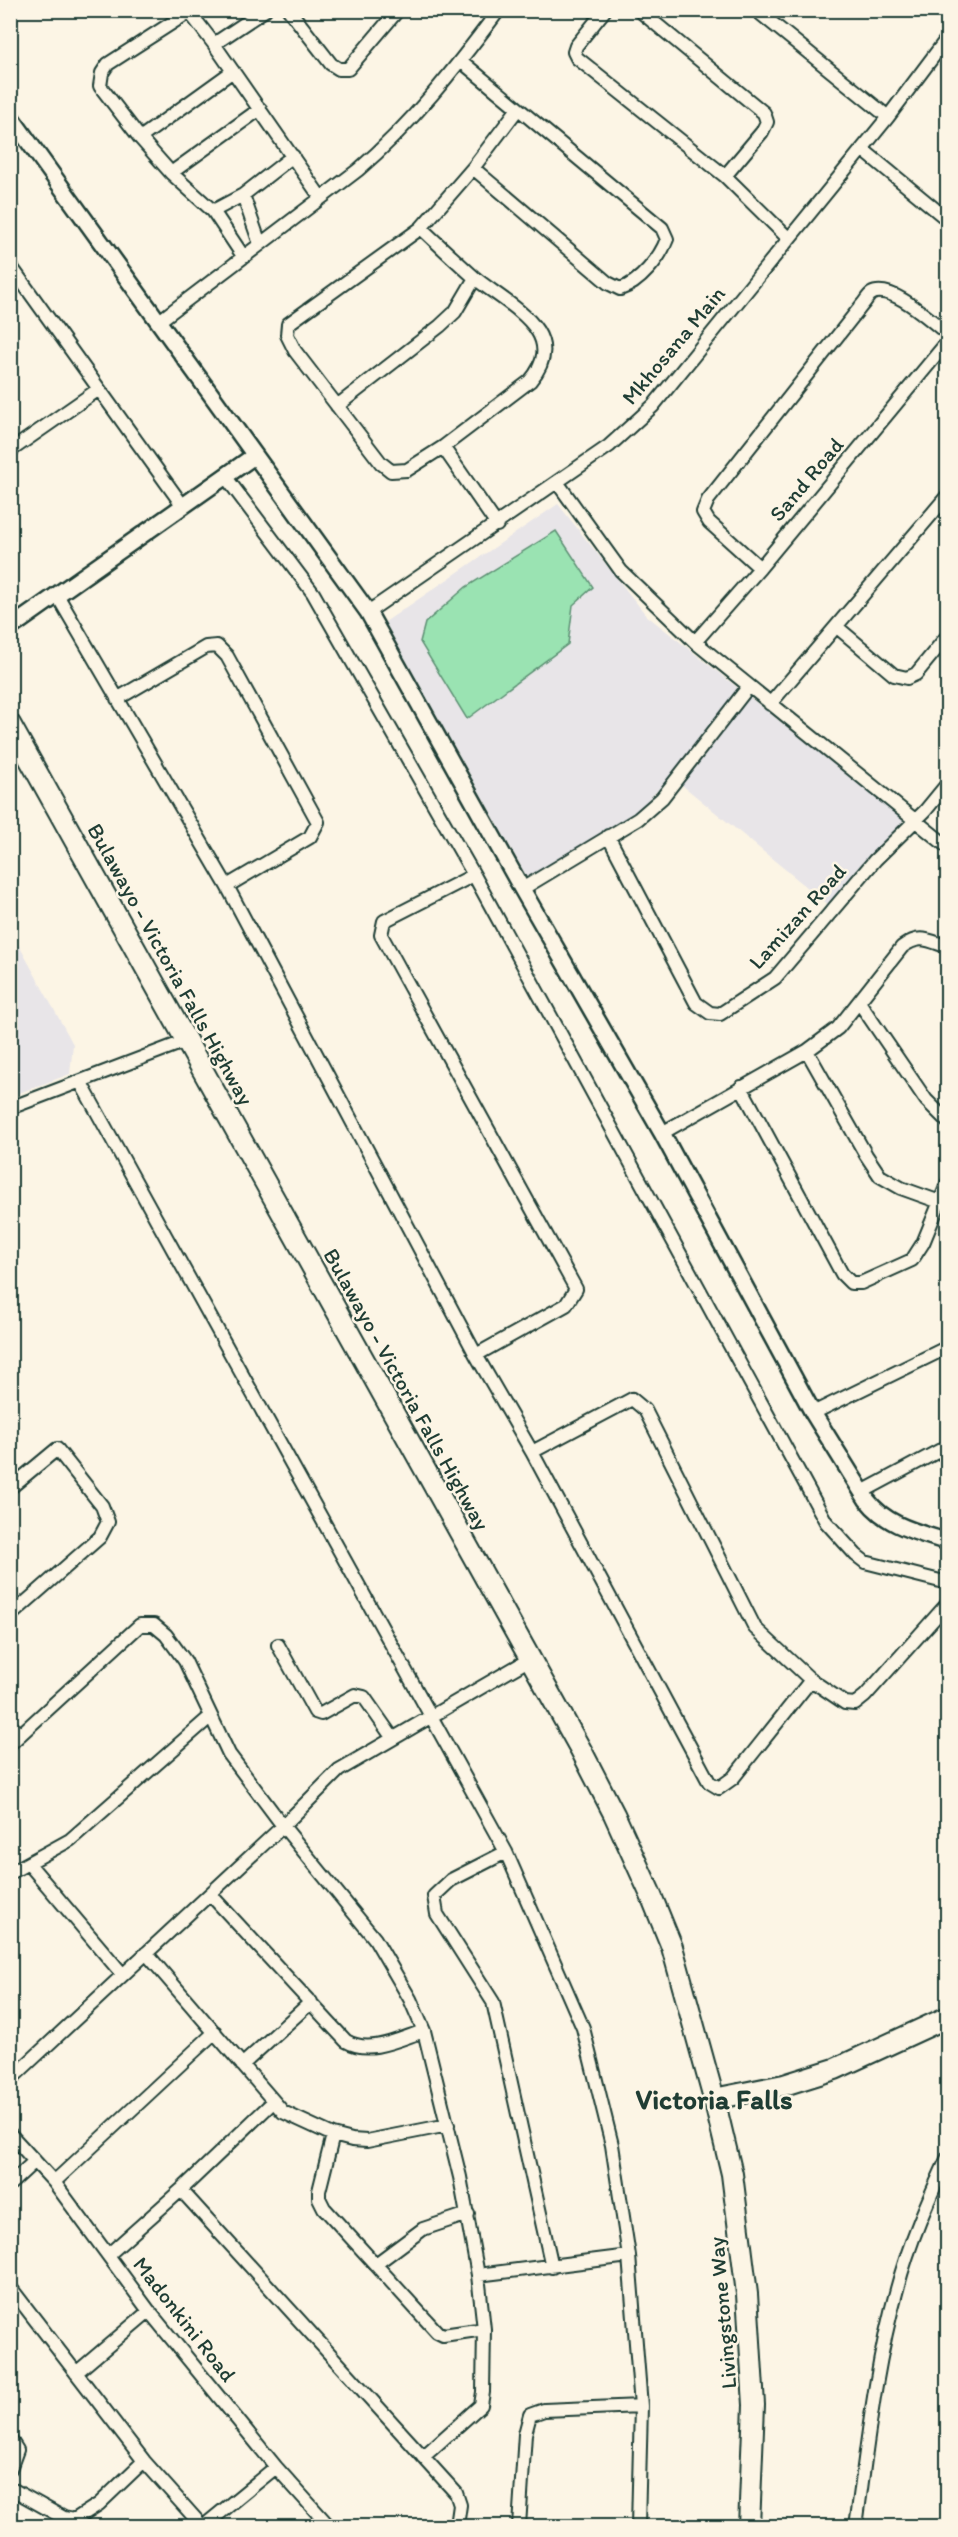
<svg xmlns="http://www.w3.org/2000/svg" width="958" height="2537" viewBox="0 0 958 2537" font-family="Itim,sans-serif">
<rect width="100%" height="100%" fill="#fcf5e5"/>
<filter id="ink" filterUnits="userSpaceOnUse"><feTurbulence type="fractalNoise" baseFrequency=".0167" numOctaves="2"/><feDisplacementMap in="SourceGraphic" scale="12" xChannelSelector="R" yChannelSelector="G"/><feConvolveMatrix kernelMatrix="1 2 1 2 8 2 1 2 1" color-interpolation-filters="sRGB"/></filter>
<g filter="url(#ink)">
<path fill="#e8e5e8" d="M558,504L646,615L904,820L830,906L671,776L633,816L527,877L385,622Z
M11,931L73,1044L70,1074L11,1096Z"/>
<path fill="#9ae3b2" stroke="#5c9073" stroke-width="1.5" d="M556,531L593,587L573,605L568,644L467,719L420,642L425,623L466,587Z"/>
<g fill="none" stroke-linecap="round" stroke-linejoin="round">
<defs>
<path id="minor" d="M188,10L214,44L321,198
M289,10L331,64L339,69H348L398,10
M605,10L576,46L574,52L577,58L725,176L788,238
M639,10L764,113L767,122L762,132L725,176
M756,10L888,117
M189,12L108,64L102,73L100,86L140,138L171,173L213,211L243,256
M214,44L265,10
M461,61L662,228L667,239C660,258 640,283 620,289L608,283L473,168
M140,138L233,71
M862,149L948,220
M171,173L260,109
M243,195L260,244
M213,211L243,195L293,156
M421,228C439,245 457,262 475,278C508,305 571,333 530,381L443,447L407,470L391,471L381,463L295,351L287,335L288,324L421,228L473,168L517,110
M10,265L183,506
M158,322L358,170C412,124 456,67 499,10
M337,406L440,326L455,312L475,278
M443,447L497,525
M10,451L99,389
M225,476L313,593L474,875L826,1522L856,1555L865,1562L948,1583
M557,482L621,571L695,642L948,847
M760,568L709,522L703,512L708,500L862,305C865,302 868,296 871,294C891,282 932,322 948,334
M57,595L227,886L476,1355L532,1452L709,1782L719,1788L733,1778L811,1680
M368,612L609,446L653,406L888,117L948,37
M837,627L894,675L907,678L916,674L948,635
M695,642L760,568L948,341
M117,699L206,647L217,646L227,656L318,822L310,837L227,886
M770,704L948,495
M608,836L696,1003L710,1013L720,1014L775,978L875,860L925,811L948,783
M474,875L384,921L381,935L576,1289L566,1305L476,1355
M522,889L638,819L662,798L749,686
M859,1002L926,1100L948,1122
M807,1051L866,1155L880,1176L901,1188L940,1202
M81,1083L506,1852L583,2028L612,2145L629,2256L641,2406L638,2526
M741,1087L842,1274L851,1283H861L912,1260L923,1243L948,1182
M10,1108L186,1041
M662,1133L807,1051L838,1028L902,947C920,934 927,940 948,947
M813,1413L948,1347
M532,1452L632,1399L645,1410L755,1628L811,1680L845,1703L855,1704L865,1696L948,1603
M10,1488L57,1449L102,1506L108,1522L100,1537L10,1616
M862,1492L948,1446
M278,1645L315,1712L321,1714L355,1695L364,1697L392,1737
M10,1725L20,1735
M10,1744L140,1625H154L166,1635L185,1661L229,1754L283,1826L375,1939L410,1999L424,2031L460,2177L478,2275L484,2329L483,2392L481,2405L423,2457
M506,1852L451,1880L434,1896L437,1914L493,2002L552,2267
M29,1864L123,1975
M10,1873L70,1840L211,1716
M210,1894L346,2041C370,2055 399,2039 424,2031
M146,1953L283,2112L333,2135L352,2140L367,2141L448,2125
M242,2065L311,2002
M10,2080L283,1826L339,1770L530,1659
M10,2134L54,2182L149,2311L276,2467L329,2526
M333,2135L319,2191V2198L324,2208L437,2332L443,2335L484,2329
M54,2182L215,2032
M10,2184L35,2161
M181,2190L456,2493L460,2505L457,2526
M108,2255L181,2190L273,2102
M376,2264L423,2229L468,2214
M478,2275L629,2256
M10,2287L144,2461L202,2526
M76,2373L149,2311
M10,2439L17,2450L10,2469
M10,2488L64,2518L74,2520L99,2504L144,2461
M204,2526L276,2467
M519,2526L525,2434L530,2415L544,2410L641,2406
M856,2526C867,2447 875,2367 897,2289C909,2243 928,2200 948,2157"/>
<path id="tertiary" d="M10,116L368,612L522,889L662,1133L813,1413L867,1500C887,1526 917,1532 948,1542
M10,628L254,456"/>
<path id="primary" d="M714,2099L784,2085L835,2069L948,2017"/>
<path id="trunk" d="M10,724L581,1750L614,1814L650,1893L672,1947L714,2099L732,2174L747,2294L754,2405L749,2526"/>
</defs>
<use href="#minor" stroke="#1f3d34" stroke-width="16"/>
<use href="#tertiary" stroke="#1f3d34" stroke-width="20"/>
<use href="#primary" stroke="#1f3d34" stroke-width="24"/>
<use href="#trunk" stroke="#1f3d34" stroke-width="24"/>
<use href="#minor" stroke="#fcf5e5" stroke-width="12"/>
<use href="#tertiary" stroke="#fcf5e5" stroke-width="15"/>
<use href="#primary" stroke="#fcf5e5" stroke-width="20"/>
<use href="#trunk" stroke="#fcf5e5" stroke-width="20"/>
</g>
</g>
<g text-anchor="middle" stroke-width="5" stroke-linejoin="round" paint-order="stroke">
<g font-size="22" fill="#1f3d34" stroke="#fcf5e5">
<text transform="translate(673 345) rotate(-50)" y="8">Mkhosana Main</text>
<text transform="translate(806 479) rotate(-50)" y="8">Sand Road</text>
<text transform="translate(797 916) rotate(-48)" y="8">Lamizan Road</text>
<text transform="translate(171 964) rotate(61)" y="8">Bulawayo - Victoria Falls Highway</text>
<text transform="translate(407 1389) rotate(61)" y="8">Bulawayo - Victoria Falls Highway</text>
<text transform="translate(722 2313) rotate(-95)" y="8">Livingstone Way</text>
<text transform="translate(185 2319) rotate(52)" y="8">Madonkini Road</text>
</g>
<g font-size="28" font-weight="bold" fill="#1f3d34" stroke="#fcf5e5">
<text x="714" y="2109">Victoria Falls</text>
</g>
</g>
<rect width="958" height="2537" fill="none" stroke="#fcf5e5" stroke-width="36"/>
<rect x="18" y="18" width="922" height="2501" fill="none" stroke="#1f3d34" stroke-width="2" filter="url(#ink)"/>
</svg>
